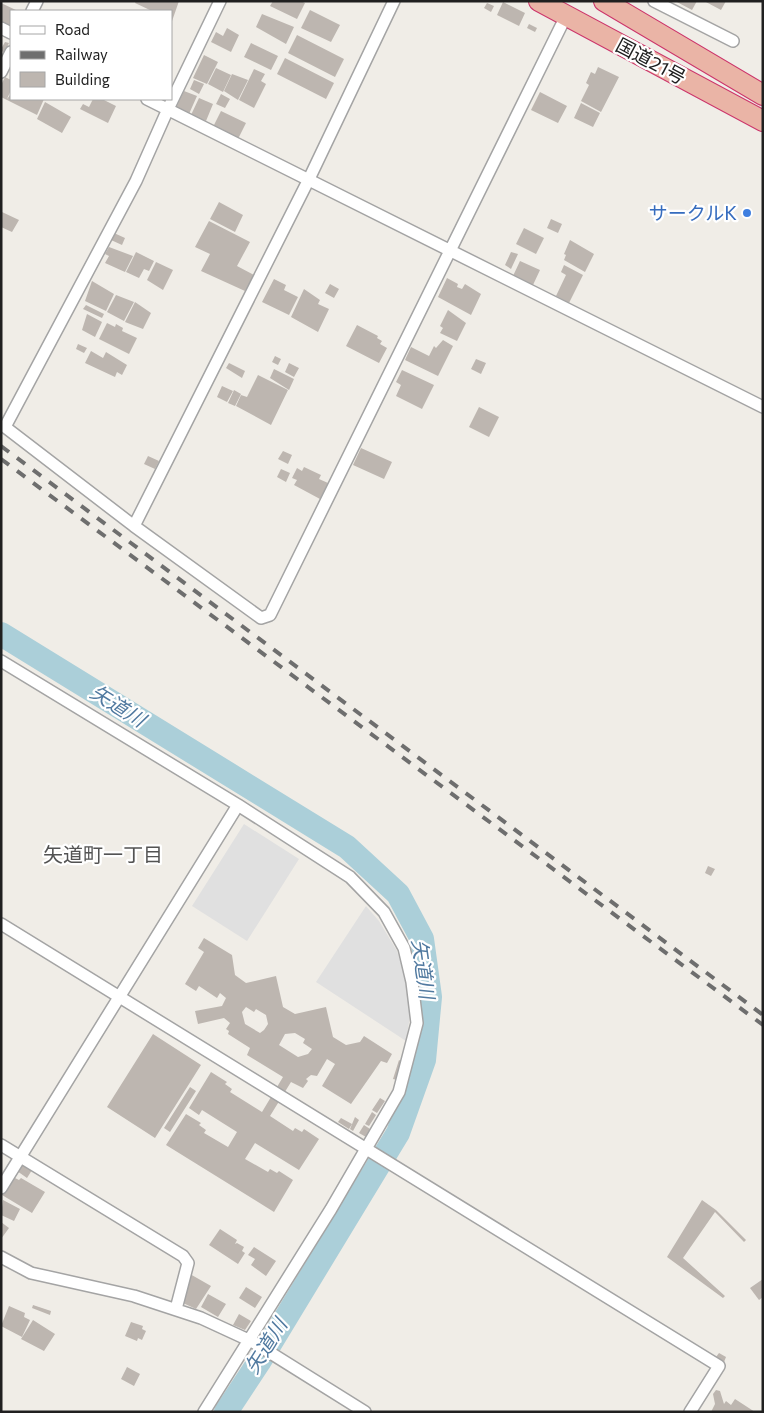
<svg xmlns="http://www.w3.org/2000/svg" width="764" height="1413" viewBox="0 0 764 1413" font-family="Commissioner,'Noto Sans JP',sans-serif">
<rect width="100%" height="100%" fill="#f0ede7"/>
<path fill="#e0e0e0" d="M244,824L299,859L247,941L192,906Z
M366,906L379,921L397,951L408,985L410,1016L406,1041L316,982Z"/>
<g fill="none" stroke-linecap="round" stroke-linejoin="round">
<path stroke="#abcfd9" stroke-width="24" d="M1,634L347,847L398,894L422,939L430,997L424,1060L398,1133L259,1362L226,1412"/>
</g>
<path fill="#bdb6b0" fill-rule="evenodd" d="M136,1H179L171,24V11H152L135,3Z
M273,1H301L305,3L297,19L270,6Z
M675,1H697L692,10Z
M704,1H726L721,10Z
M503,2L525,13L519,26L497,15Z
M1,3L18,11H11L10,25L1,21Z
M487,3L494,6L491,12L484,8Z
M310,10L340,25L331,42L301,28Z
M262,14L294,27L286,44L256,27Z
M529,24L537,28L535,32L527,28Z
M227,28L239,35L231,52L211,42L216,32L223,36Z
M297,35L344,59L335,77L288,53Z
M5,42L9,43L4,54L1,49Z
M251,43L278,56L271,70L244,57Z
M204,55L218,62L207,84L193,78Z
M285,58L334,83L326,99L277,74Z
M598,67L619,77L601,112L581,101L589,85L586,83L591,72L595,74Z
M216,68L231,75L223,92L208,84Z
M254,69L265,74L261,81L266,84L254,108L239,100Z
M232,74L248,80L238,100L224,91Z
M5,77L11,80V90L7,99L11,94V99H44L37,115L1,97V85Z
M194,80L204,84L199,94L190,89Z
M184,91L197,96L189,114L176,108Z
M540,92L567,106L558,123L531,110Z
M221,94L230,99L225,108L216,104Z
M199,98L213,104L206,121L191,115Z
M93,99H102L116,106L108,123L80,109L83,104L89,107Z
M45,102L71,117L62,133L37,119Z
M581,103L600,113L593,127L574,118Z
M221,111L246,123L238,139L213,127Z
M219,202L243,215L235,232L210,219Z
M2,212L19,220L12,232L1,227Z
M551,219L562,224L558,233L547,228Z
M209,221L250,242L237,266L254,275L245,291L201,271L210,254L195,247Z
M524,228L544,238L536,254L516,244Z
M114,233L125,238L122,245L111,240Z
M570,240L594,254L585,272L564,260L566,255L564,254Z
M109,247L133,256L125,272L105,263L109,256L105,254Z
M136,252L154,261L149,271L144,269L139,278L126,272Z
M511,252L518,254L511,269L505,265Z
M520,261L540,270L533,285L513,276Z
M156,262L173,270L163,290L147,280Z
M564,265L583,275L569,303L556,296L566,275L561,272Z
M447,278L458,284L457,287L462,289L465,284L481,294L471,315L438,297Z
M274,279L286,285L284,290L298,297L289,315L262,302Z
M92,281L114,294L106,311L85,301Z
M330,284L339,289L334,298L325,293Z
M304,289L320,300L318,304L329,309L318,332L291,317Z
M116,295L134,302L124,321L107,312Z
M135,302L151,313L143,329L125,322Z
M86,305L104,314L102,318L83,309Z
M448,310L466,323L457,341L440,333L443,328L440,326Z
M87,314L102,322L95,337L82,330Z
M107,323L115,327L116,324L123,328L122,331L137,338L129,354L99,339Z
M357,325L378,336L377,338L382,341L380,344L387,348L379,363L346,346Z
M443,340L453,346L438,376L405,360L411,347L429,356L434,346L436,348Z
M78,344L87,348L84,353L76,349Z
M91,351L103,358L106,352L127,365L122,375L117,372L115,377L85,363Z
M275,356L281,359L278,365L272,362Z
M476,359L486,363L481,374L471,369Z
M229,363L245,371L242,378L226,368Z
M289,363L299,368L294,377L285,372Z
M274,369L294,379L289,390L270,378Z
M402,370L434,385L422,409L396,396L401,385L396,382Z
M258,375L288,390L271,425L236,406L241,395L247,397Z
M222,386L233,391L227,402L217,397Z
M234,390L241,394L235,406L228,403Z
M479,407L499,417L489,437L469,427Z
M361,448L392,462L384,479L353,465Z
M283,451L292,455L288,464L278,459Z
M148,456L159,461L155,469L144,464Z
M304,467L321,475L319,479L328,483L320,499L294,485L297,480L292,478L297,468L302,471Z
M281,469L290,473L286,482L277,477Z
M708,866L715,869L711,876L705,873Z
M204,938L232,955L235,975L246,983L276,976L283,1007L295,1014L326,1007L333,1037L346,1045L360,1042L364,1036L392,1054L387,1063L381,1061L351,1104L322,1086L335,1064L327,1059L317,1076L311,1075L306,1079L308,1081L303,1088L291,1082L270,1116L293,1131L295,1128L302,1132L304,1129L319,1139L299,1170L255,1143L245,1159L268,1172L270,1169L277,1173L279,1171L293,1180L274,1212L166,1145L186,1114L201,1123L199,1125L206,1130L204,1133L228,1147L237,1132L202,1110L199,1115L189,1108L211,1072L227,1082L225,1084L232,1089L230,1092L262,1112L283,1077L247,1055L250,1048L228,1034L229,1031L226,1029L230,1023L224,1018L198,1024L195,1011L222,1006L226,998L220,993L217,998L199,986L196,991L185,984L204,952L198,948ZM246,1007L254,1012L256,1009L266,1015L268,1024L264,1030L260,1033L245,1024L242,1012ZM295,1033L305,1039L303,1043L312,1049L308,1054L298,1057L279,1045L285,1034Z
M153,1034L201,1065L155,1138L107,1107Z
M399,1060L403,1062L397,1080L393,1079Z
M190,1087L196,1091L170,1132L164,1128Z
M380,1098L385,1101L377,1113L372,1110Z
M372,1112L376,1115L369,1126L365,1124Z
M355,1117L359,1120L353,1131L350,1129Z
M341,1118L352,1124L349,1129L338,1122Z
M364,1125L370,1129L366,1137L359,1133Z
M22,1164L32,1170L27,1178L17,1171Z
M13,1177L19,1180L21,1178L45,1192L32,1213L2,1195Z
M3,1200L20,1209L14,1221L1,1215Z
M702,1200L716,1210L746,1240L744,1242L715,1212L683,1258L725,1296L723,1298L667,1257Z
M1,1222L9,1228L1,1239Z
M220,1229L237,1240L235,1244L237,1243L244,1247L242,1251L245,1253L238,1264L209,1245Z
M254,1247L276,1261L266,1276L251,1265L255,1259L248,1255Z
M190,1274L211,1286L196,1309L183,1303Z
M763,1279V1297L759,1300L750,1288Z
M246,1287L262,1297L255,1308L239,1298Z
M208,1294L226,1304L218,1317L201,1307Z
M33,1305L51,1311L50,1315L32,1308Z
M9,1306L25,1313L24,1317L30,1320L22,1337L1,1326Z
M239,1314L251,1321L245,1330L233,1325Z
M33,1320L55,1334L44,1351L21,1339Z
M131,1322L143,1326L142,1329L146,1331L142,1340L138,1338L137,1341L125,1336Z
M719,1353L726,1357L724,1362L716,1357Z
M127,1367L140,1374L134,1386L121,1379Z
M716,1390L720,1391L724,1404L726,1401L731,1405L735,1399L755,1412H711L715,1404L713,1394Z"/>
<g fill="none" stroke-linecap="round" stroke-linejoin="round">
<defs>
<path id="minor" d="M394,1L309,179L134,526L261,618L270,615L566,16
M654,1L733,41
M32,11L37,1
M1,28L11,33
M1,72L11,52
M147,99L763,407
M134,526L5,427L136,181L168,109L220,1
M1,661L238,805L350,877L384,912L404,948L412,982L417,1023L399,1092L331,1209L204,1412
M1,924L719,1366L690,1412
M1,1145L183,1256L188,1263L176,1309
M1,1188L238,805
M1,1257L31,1273L134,1296L201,1318L253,1342L365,1412"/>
<path id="trunk" d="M539,1L763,121
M604,1L763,95"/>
</defs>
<use href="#minor" stroke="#a4a4a4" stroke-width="14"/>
<use href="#trunk" stroke="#cc356b" stroke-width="22"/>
<use href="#minor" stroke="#fff" stroke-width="11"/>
<use href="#trunk" stroke="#eab4a6" stroke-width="20"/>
<path stroke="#6e6e6e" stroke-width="4" stroke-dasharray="10 10" stroke-linecap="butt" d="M1,446L763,1015
M1,459L763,1025"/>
</g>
<circle fill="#3f7fe0" stroke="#fff" stroke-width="2" cx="747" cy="213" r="5"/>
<g text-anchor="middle" stroke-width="4.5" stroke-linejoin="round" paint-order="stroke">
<g font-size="19" fill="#202020" stroke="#fff">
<text transform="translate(651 61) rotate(28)" y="7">国道21号</text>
</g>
<g font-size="19" fill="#366cbe" stroke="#fff" text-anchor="end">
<text x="737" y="220">サークルK</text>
</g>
<g font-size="20" font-style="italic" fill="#517aa0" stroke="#fff">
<text transform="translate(118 706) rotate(32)" y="7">矢道川</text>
<text transform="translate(423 969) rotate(82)" y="7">矢道川</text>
<text transform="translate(266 1346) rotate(-58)" y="7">矢道川</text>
</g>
<g font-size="20" fill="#535353" stroke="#fff">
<text x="103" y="862">矢道町一丁目</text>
</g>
</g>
<rect width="764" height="1413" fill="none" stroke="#202020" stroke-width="5"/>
<rect x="10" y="10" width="162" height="90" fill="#ffffff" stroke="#a6a6a6"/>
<rect x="20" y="26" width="25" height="8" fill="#ffffff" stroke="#a6a6a6"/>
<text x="55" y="35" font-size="15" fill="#202020">Road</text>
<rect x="20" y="51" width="25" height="8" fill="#6e6e6e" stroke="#a6a6a6"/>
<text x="55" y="60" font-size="15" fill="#202020">Railway</text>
<rect x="20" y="72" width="25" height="15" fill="#bdb6b0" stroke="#a6a6a6"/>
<text x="55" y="85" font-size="15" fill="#202020">Building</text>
</svg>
